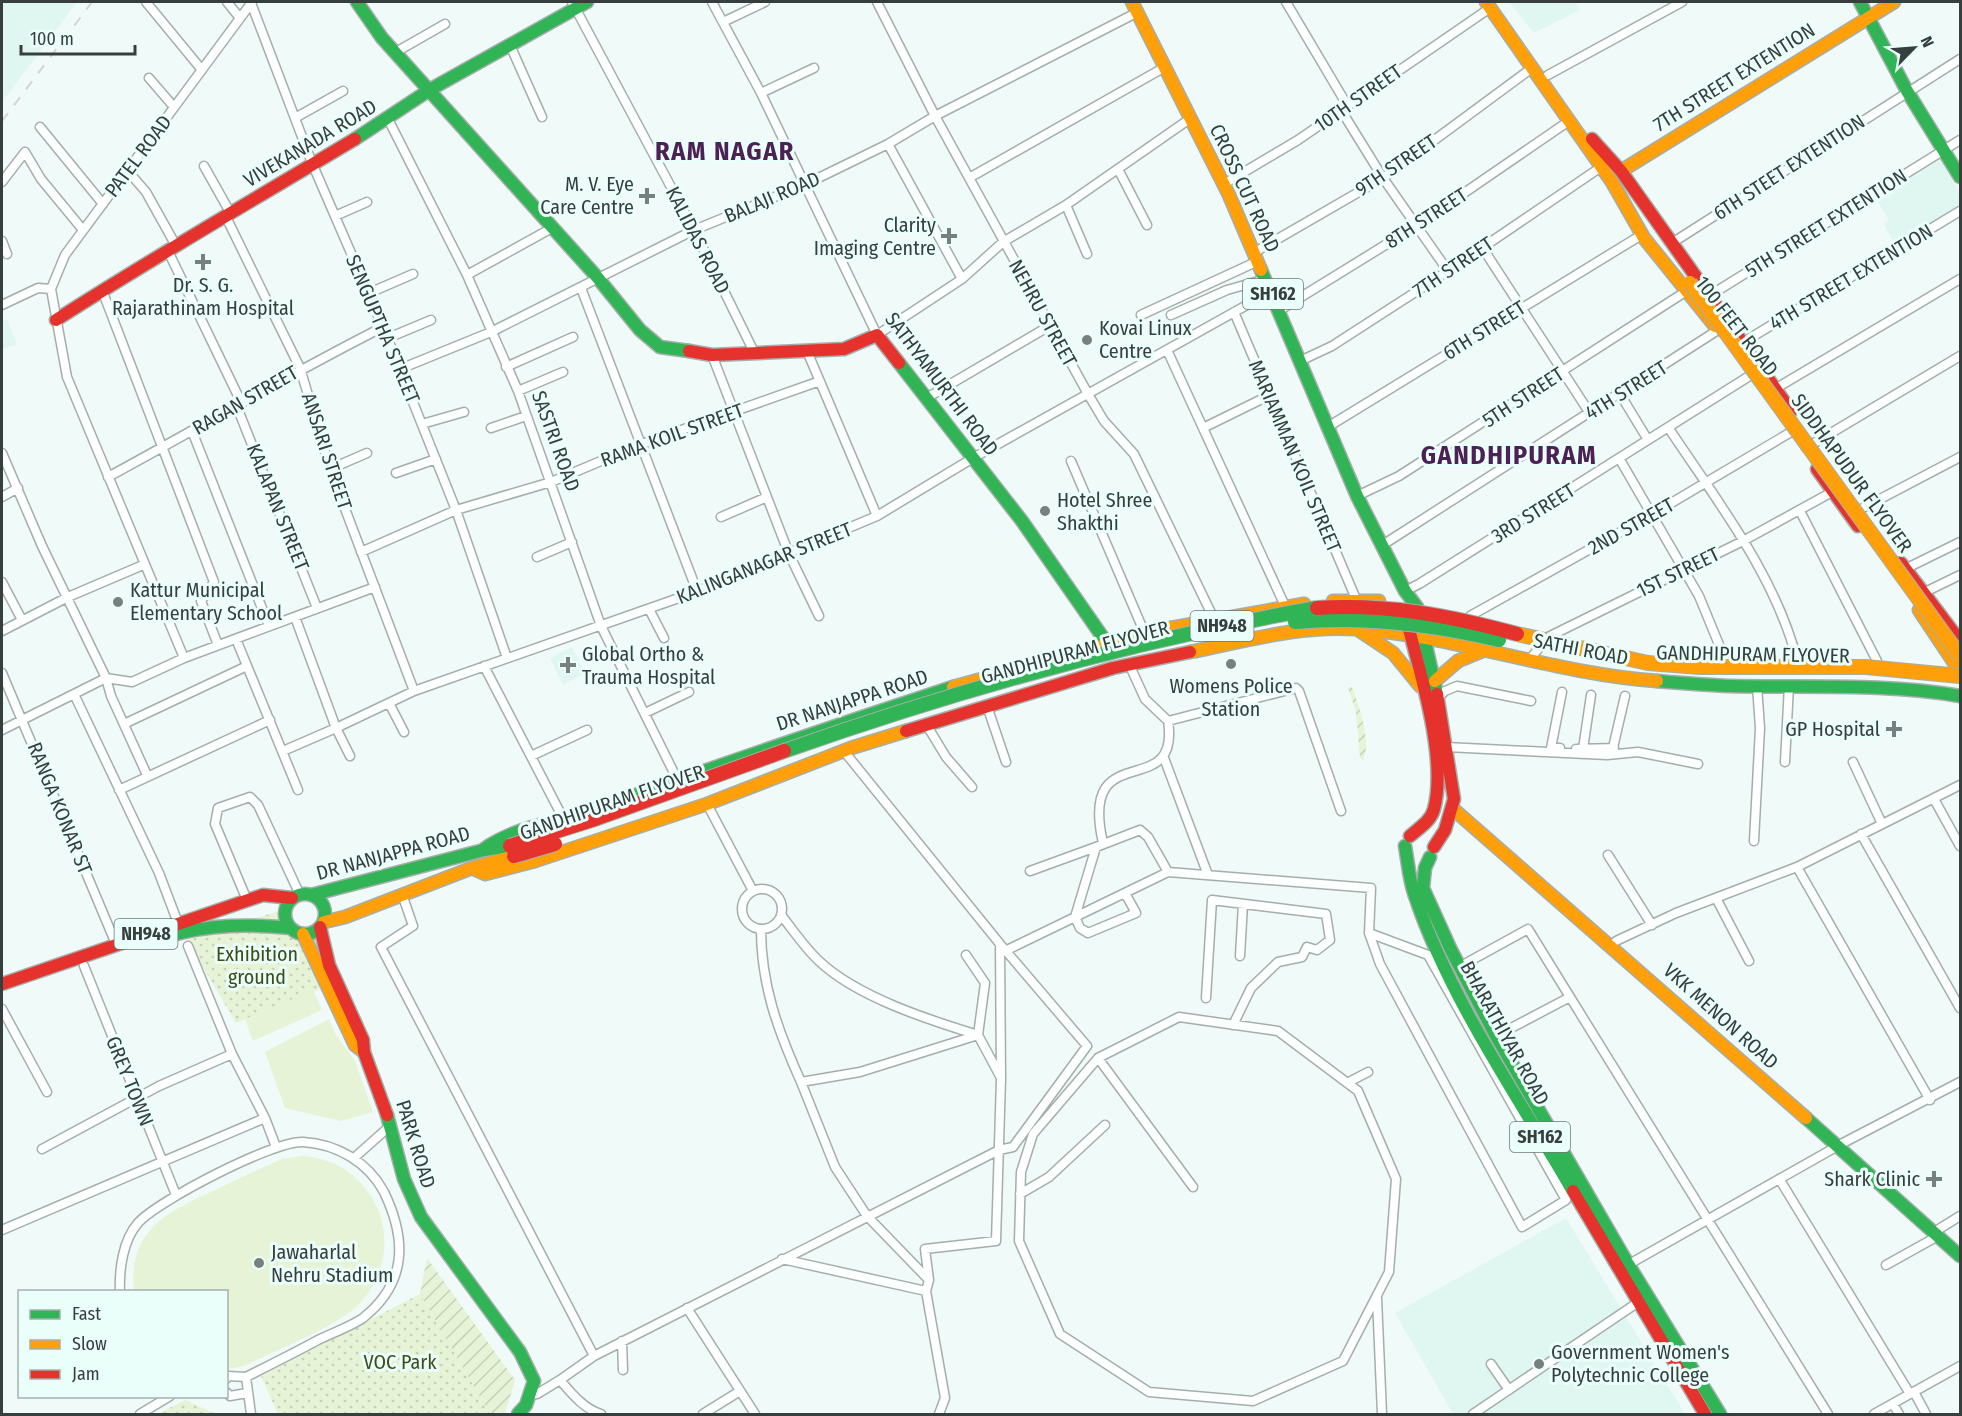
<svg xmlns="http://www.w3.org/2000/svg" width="1962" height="1416" viewBox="0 0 1962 1416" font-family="'Fira Sans Condensed',sans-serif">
<defs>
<pattern id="park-dots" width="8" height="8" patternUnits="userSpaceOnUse" patternTransform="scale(1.5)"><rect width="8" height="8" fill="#e6f3d6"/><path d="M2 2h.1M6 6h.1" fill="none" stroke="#c6d1b9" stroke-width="1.8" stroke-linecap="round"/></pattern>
<pattern id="garden-furrows" width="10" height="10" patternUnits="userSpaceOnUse" patternTransform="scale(1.5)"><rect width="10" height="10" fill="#e6f3d6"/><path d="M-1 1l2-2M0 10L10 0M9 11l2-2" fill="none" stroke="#c6d1b9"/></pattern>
</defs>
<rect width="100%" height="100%" fill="#f0faf8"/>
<path fill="#e0f7f1" d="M2,2H77L2,102Z
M1509,2H1575L1580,10L1534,33Z
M1941,158L1960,194V208L1896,247L1884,224L1889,219L1874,197Z
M7,319L17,344L2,349V321Z
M572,647L585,673L563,685L550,658Z
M1566,1218L1685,1414H1453L1395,1313Z"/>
<path fill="url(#park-dots)" d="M282,910L292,922L324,987L236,1023L187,940Z
M420,1294L490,1414H278L261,1376Z
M185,1400L214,1413L216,1414H158Z"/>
<path fill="url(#garden-furrows)" d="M1352,687C1359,707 1372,741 1363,760L1360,758L1356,712L1348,688Z
M427,1258L515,1380L505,1414H490L420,1294Z"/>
<path fill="#e6f3d6" d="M313,990L322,1010L253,1041L245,1019Z
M329,1019L336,1035L355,1061L373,1112L341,1121L285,1108L265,1052Z
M302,1156C332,1158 356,1172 372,1198C396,1237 384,1289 346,1315C316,1335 276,1350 244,1366L227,1369L226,1292L134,1291C128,1230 167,1212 215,1190C237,1179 260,1169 282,1159Z"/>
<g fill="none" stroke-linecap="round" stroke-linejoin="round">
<defs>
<path id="street" d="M146,2L202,70
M227,2L240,18
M572,2L694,230L754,352
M712,2L761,93L877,335L962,279L1003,242L1066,205L1191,118
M877,2L935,116L1088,394L1104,421L1134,454L1214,619
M1286,2L1347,105
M251,3L312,163L383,327L456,510L507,658
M723,22L765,2
M510,45L542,117
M396,52L445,24
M1548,75L1682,2
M149,78L174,107
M761,93L814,68
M1341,110L1383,178L1448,271
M295,118L343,91
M388,119L467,275L518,391L601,626L678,781
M40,127L103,204
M888,144L962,279
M204,166L231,214
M1118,169L1147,225
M127,170L146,192L175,244
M969,178L1165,67
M2,182L25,152L41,179L83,230
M1224,184L1298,140L1490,8
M1066,205L1087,254
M335,216L367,202
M226,217L300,368L330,469L414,691
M2,241L7,254
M1672,243L1960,59
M1482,247L1589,412
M167,249L242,404
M1255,252L1383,178L1532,68
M467,275L552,228
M581,288L697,591
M102,290L214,582L201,601L218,645
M369,293L413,274
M1709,296L1960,140
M2,305L38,288L51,289
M1280,310L1416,226L1569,121
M1234,312L1356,599
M1141,315L1258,261
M1171,315L1227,290L1266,279
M388,338L431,320
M1742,343L1960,211
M1167,350L1285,606
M807,351L877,516
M712,355L789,554L819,616
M1300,361L1332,346L1448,271L1601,167
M506,367L573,337
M400,369L491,332L694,230L804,185L888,144L935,116L1138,12
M1775,389L1960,279
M518,391L563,372
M1620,394L1648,440
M925,399L1051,325
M237,407L317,608
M422,424L464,412
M1668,427C1716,500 1775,574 1797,660
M491,428L526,416
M1203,428L1268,396
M1326,428L1643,234
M192,431L269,626
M1806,448L1960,356
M2,453L42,546L106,678L111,696L147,775
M1619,458L1699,596L1727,664
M1071,461L1145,634
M330,469L367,453
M396,473L436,459
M108,477C200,427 290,374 383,327
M1357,496L1399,476L1685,292
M2,497L18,488
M1861,509L1960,457
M1800,511L1877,661
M721,517L767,497
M1381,546L1718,330
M361,552L456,510L551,482L639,445L820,381
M537,557L572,542
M1905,569L1960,542
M2,582L22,620
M1405,591L1419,584L1751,375
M1923,593L1960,575
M649,609L664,638
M1470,616L1651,515L1791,432
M295,617L336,728L414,691L693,593L877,516L973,458L1272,291
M2,631L68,597L143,565
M236,639L298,790
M184,658L67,377L51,289L65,255L252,2
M1530,659L1548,637L1743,541L1832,492
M1129,664L1145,699L1168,721L1296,688L1299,691L1341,811
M484,666L564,820
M2,673L116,944
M106,678L132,682L184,658L375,587
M74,694L159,873L178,923
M1438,698L1445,691L1457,686L1531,701
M389,703L404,732
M987,706L1006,762
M645,713L689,692
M124,724L247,666
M926,724L946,757L972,787
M2,730L106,678
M1446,747L1607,755L1638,752L1698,764
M1560,748H1551L1562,692
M1576,749L1614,748
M1583,749L1591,695
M843,750L1000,944L1001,1079L996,1241L925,1249L929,1280
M283,751L336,728L350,756
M1612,752L1625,696
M531,756L587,730
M1164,758L1208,875
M1785,762L1789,685
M1853,762L1882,824
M119,790L270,720
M1934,799L1960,846
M707,804L753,891
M1861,834L1960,1008
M1754,841L1760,728L1757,686
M1103,843C1078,734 1181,804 1168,721
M1608,855L1652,925
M1797,867L1930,1100
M1030,871L1096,847
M1168,872L1371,888L1369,933L1380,964L1522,1227L1566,1200L1428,955L1369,933
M742 909a20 20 0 1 1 40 0a20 20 0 1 1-40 0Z
M402,894L413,926L381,947L594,1356L560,1380
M1716,898L1749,961
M247,900L215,824L218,808L250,797L258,805L300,895
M761,929C761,985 778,1031 801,1082L860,1072L978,1035C929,1020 857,997 819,961C805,948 793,930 781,915
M1616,941L1676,913L1797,867L1960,785
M188,946L232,1054L265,1118L276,1147
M1005,951C1059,925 1114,898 1168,872L1148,837L1140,830L1096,847L1075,917L1080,928L1088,933L1136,913L1125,893
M966,955L985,983L978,1035L1000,1076
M1240,956L1243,904
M84,966L176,1195
M1459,967L1528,929L1570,997
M1206,998L1212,900L1326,914L1330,940L1317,950L1307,947L1302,957L1278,962L1251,988L1233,1025
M2,1009L47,1092
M1179,1017L1278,1031L1358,1091L1396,1179L1389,1272L1343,1361L1253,1401L1149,1392L1060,1334L1019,1241L1021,1172L1033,1134L1098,1058Z
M1496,1036L1570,997L1828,1414
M1098,1058L1193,1187
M801,1082L835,1167L867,1216L929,1280L926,1291L945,1398L939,1414
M1347,1083L1368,1072
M42,1149L159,1086L232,1054
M354,1158L391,1125
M1780,1180L1910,1394
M1020,1194L1049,1177L1105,1125
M1939,1229L1960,1216
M2,1230L265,1118
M782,1259L926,1291
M1886,1265L1938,1236
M1624,1267L1843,1143L1960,1082
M120,1292C119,1269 123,1240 138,1223C157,1201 275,1140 303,1142C337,1144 368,1162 384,1192C407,1240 407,1283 363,1318C350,1327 332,1333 318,1340C294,1353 270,1365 246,1377
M1377,1298L1382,1414
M687,1308L755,1414
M622,1341L623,1370
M594,1356L999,1150L1013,1147L1087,1046L1000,944
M1491,1364L1509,1390
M246,1377L251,1414
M226,1379L228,1376L246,1377
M226,1392L230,1396L247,1393
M1914,1392L1926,1414
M529,1395L537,1394L560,1380C572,1394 584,1409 601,1414
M1893,1404L1899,1414
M140,1414L170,1396
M703,1414L740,1391
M1473,1414L1637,1303
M1874,1414L1960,1366"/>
<path id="fast" d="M357,2L382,38L597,277L640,330L660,347L689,351
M1860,2L1907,91L1960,177
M355,139L431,89L587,2
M1261,270L1357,496L1405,591L1417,607L1437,694
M899,363L1022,521L1111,649
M1657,681C1681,683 1706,685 1730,686C1808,688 1883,683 1960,696
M1405,846C1408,862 1409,880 1415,896C1449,998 1519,1099 1573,1191
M484,849C516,826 561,821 599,808C717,766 834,726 953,687
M1430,857L1425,868L1423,888L1451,950L1496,1036L1628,1264L1720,1414
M285 914a20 20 0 1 1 40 0a20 20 0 1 1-40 0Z
M311,895L484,850L510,846
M169,936C210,924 249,924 291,928
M387,1115L404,1179L421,1217L520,1352L534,1381L526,1405L518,1414
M1806,1118L1960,1256"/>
<path id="slow" d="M1132,2L1229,195L1261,270
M1486,2L1612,182L1644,238L1715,326
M1621,171L1894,2
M1333,601H1379
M1919,610L1959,670
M1357,629L1393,653L1420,686
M1190,652C1245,641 1300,625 1356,629C1458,636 1555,674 1657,681
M1435,681L1458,661L1487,649
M953,687L1160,630L1304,604
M1452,808L1806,1118
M472,868L485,874L535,861L707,804L851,748L906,731
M324,922L345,917L472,868L514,856
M303,934L355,1045L364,1052"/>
<path id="jam" d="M1592,139L1621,171L1791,411
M56,320C154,257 255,199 355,139
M689,351L712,355L844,349L877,335L899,363
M1817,469L1858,526
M1901,563L1960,641
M1405,614C1418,666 1448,757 1434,809C1431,821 1419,828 1410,836
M906,731L1113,668L1190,652
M1434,847L1445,830L1454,799L1437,694
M320,927L329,965L363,1040L364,1052L387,1115
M2,984L263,895L292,898
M1573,1191L1705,1414"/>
</defs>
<use href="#street" stroke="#a4aeab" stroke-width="11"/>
<use href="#fast" stroke="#a4aeab" stroke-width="15"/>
<use href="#slow" stroke="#a4aeab" stroke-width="15"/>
<use href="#jam" stroke="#a4aeab" stroke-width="15"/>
<use href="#street" stroke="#fdfefe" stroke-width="8"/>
<use href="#fast" stroke="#30b455" stroke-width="12"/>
<use href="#slow" stroke="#ff9f0a" stroke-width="12"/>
<use href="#jam" stroke="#e5322d" stroke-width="12"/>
<path stroke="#d4d6d6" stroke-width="2" stroke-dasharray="10 10" stroke-linecap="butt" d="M2,121L92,2"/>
<defs>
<path id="fast-bridge" d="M1295,622C1365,616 1431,624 1499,640
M784,751C957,690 1136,640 1317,608"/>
<path id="slow-bridge" d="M1690,283L1960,656
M1517,634L1648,663L1699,667H1866L1960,676"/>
<path id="jam-bridge" d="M1317,608C1385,603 1451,616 1517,634
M510,846L595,819L784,751
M514,856L555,844"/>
</defs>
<use href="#fast-bridge" stroke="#a4aeab" stroke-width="16" stroke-linecap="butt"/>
<use href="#slow-bridge" stroke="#a4aeab" stroke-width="16" stroke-linecap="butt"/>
<use href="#jam-bridge" stroke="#a4aeab" stroke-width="16" stroke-linecap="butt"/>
<use href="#fast-bridge" stroke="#30b455" stroke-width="14"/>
<use href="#slow-bridge" stroke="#ff9f0a" stroke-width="14"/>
<use href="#jam-bridge" stroke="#e5322d" stroke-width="14"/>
</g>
<g fill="#77807e" stroke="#ebfffa" stroke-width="2">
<path d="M644 187h6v6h6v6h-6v6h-6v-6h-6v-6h6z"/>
<path d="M946 227h6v6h6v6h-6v6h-6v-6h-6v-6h6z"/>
<path d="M200 253h6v6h6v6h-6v6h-6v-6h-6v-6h6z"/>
<circle cx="1087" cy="340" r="6"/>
<circle cx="1045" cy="511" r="6"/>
<circle cx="118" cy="602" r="6"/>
<circle cx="1231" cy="664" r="6"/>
<path d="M565 656h6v6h6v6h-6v6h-6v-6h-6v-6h6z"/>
<path d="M1891 720h6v6h6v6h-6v6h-6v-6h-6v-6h6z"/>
<path d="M1931 1170h6v6h6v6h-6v6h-6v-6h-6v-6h6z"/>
<circle cx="259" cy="1263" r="6"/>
<circle cx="1539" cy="1364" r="6"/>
</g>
<g text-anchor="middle" stroke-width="6" stroke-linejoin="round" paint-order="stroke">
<g fill="#ebfffa" stroke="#6c7976" stroke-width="1.5">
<rect x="1243" y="279" width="60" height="30" rx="4.5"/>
<rect x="1190.5" y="611" width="63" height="30" rx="4.5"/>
<rect x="114.5" y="919" width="63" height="30" rx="4.5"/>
<rect x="1510" y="1122" width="60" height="30" rx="4.5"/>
</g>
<g font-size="18" font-weight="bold" fill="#363f3d">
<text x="1273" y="300">SH162</text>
<text x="1222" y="632">NH948</text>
<text x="146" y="940">NH948</text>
<text x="1540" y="1143">SH162</text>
</g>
<g font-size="20" fill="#363f3d" stroke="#ebfffa">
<text transform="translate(1734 77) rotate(-32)" y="7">7TH STREET EXTENTION</text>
<text transform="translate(1358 98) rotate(-35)" y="7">10TH STREET</text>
<text transform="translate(310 143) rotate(-31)" y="7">VIVEKANADA ROAD</text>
<text transform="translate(138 156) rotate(-53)" y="7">PATEL ROAD</text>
<text transform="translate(1396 165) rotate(-34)" y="7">9TH STREET</text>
<text transform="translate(1789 167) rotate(-33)" y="7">6TH STEET EXTENTION</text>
<text transform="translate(1245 188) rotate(65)" y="7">CROSS CUT ROAD</text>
<text transform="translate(772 197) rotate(-23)" y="7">BALAJI ROAD</text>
<text transform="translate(1426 218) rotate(-33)" y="7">8TH STREET</text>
<text transform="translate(1826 223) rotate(-32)" y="7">5TH STREET EXTENTION</text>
<text transform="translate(698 240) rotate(63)" y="7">KALIDAS ROAD</text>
<text transform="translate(1453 267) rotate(-34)" y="7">7TH STREET</text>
<text transform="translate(1851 277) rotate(-31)" y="7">4TH STREET EXTENTION</text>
<text transform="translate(1043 313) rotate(61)" y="7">NEHRU STREET</text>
<text transform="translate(1737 326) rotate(52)" y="7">100 FEET ROAD</text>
<text transform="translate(383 329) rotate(67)" y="7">SENGUPTHA STREET</text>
<text transform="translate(1484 330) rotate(-32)" y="7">6TH STREET</text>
<text transform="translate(942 384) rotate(53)" y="7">SATHYAMURTHI ROAD</text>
<text transform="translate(1626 390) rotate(-32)" y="7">4TH STREET</text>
<text transform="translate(1523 397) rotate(-33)" y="7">5TH STREET</text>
<text transform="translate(245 400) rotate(-30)" y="7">RAGAN STREET</text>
<text transform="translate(672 435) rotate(-20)" y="7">RAMA KOIL STREET</text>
<text transform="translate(556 441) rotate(70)" y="7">SASTRI ROAD</text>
<text transform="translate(327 451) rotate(72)" y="7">ANSARI STREET</text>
<text transform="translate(1295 456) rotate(67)" y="7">MARIAMMAN KOIL STREET</text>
<text transform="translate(1852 473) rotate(54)" y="7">SIDDHAPUDUR FLYOVER</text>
<text transform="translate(278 507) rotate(68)" y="7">KALAPAN STREET</text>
<text transform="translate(1533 513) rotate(-32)" y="7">3RD STREET</text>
<text transform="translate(1631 526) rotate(-29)" y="7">2ND STREET</text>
<text transform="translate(764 563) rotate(-22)" y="7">KALINGANAGAR STREET</text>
<text transform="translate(1678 572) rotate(-26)" y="7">1ST STREET</text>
<text transform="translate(1581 649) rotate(11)" y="7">SATHI ROAD</text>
<text transform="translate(1075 652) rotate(-15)" y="7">GANDHIPURAM FLYOVER</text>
<text transform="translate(1753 654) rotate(1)" y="7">GANDHIPURAM FLYOVER</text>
<text transform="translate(852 700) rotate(-18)" y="7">DR NANJAPPA ROAD</text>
<text transform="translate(612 802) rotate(-19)" y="7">GANDHIPURAM FLYOVER</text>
<text transform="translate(60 808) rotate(68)" y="7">RANGA KONAR ST</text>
<text transform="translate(393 853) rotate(-15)" y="7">DR NANJAPPA ROAD</text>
<text transform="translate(1721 1016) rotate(42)" y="7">VKK MENON ROAD</text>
<text transform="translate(1505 1033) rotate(61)" y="7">BHARATHIYAR ROAD</text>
<text transform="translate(130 1081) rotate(68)" y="7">GREY TOWN</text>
<text transform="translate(416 1144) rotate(73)" y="7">PARK ROAD</text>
</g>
<g font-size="20" fill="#363f3d" stroke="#ebfffa" text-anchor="start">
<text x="634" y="191" text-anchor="end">M. V. Eye<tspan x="634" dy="23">Care Centre</tspan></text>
<text x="936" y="232" text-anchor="end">Clarity<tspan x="936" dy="23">Imaging Centre</tspan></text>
<text x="203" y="292" text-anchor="middle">Dr. S. G.<tspan x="203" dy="23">Rajarathinam Hospital</tspan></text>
<text x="1099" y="335">Kovai Linux<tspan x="1099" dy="23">Centre</tspan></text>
<text x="1057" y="507">Hotel Shree<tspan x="1057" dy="23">Shakthi</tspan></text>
<text x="130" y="597">Kattur Municipal<tspan x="130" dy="23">Elementary School</tspan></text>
<text x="582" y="661">Global Ortho &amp;<tspan x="582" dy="23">Trauma Hospital</tspan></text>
<text x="1231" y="693" text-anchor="middle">Womens Police<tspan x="1231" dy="23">Station</tspan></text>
<text x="1880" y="736" text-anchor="end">GP Hospital</text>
<text x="1920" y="1186" text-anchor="end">Shark Clinic</text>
<text x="271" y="1259">Jawaharlal<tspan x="271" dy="23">Nehru Stadium</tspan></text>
<text x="1551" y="1359">Government Women's<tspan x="1551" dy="23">Polytechnic College</tspan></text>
</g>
<g font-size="20" fill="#404c18" stroke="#ebfffa">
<text x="257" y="961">Exhibition<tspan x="257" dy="23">ground</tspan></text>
<text x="400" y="1369">VOC Park</text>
</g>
<g font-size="26" font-weight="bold" letter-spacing="1.5" fill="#4b2156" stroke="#ebfffa">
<text x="725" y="160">RAM NAGAR</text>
<text x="1509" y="464">GANDHIPURAM</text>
</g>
</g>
<rect width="1962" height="1416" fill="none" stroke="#363f3d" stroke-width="6"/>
<rect x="18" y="1290" width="210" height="108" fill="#ebfffa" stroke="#a3b2ae" stroke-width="1.5"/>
<rect x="30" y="1310" width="30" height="9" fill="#30b455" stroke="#a3b2ae" stroke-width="1.5"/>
<text x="72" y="1320" font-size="18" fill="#363f3d">Fast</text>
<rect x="30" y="1340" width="30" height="9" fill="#ff9f0a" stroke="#a3b2ae" stroke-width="1.5"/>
<text x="72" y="1350" font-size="18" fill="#363f3d">Slow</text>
<rect x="30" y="1370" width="30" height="9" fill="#e5322d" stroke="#a3b2ae" stroke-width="1.5"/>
<text x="72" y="1380" font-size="18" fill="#363f3d">Jam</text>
<g transform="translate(1914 48) rotate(65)" stroke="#ebfffa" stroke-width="4.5" paint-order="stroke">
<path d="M0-4.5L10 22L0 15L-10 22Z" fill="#363f3d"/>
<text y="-9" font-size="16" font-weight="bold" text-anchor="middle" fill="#363f3d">N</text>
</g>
<path d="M21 45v9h114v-9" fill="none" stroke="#363f3d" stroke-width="3"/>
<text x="30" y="45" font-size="18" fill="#363f3d" stroke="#ebfffa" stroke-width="4.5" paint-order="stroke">100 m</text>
</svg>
